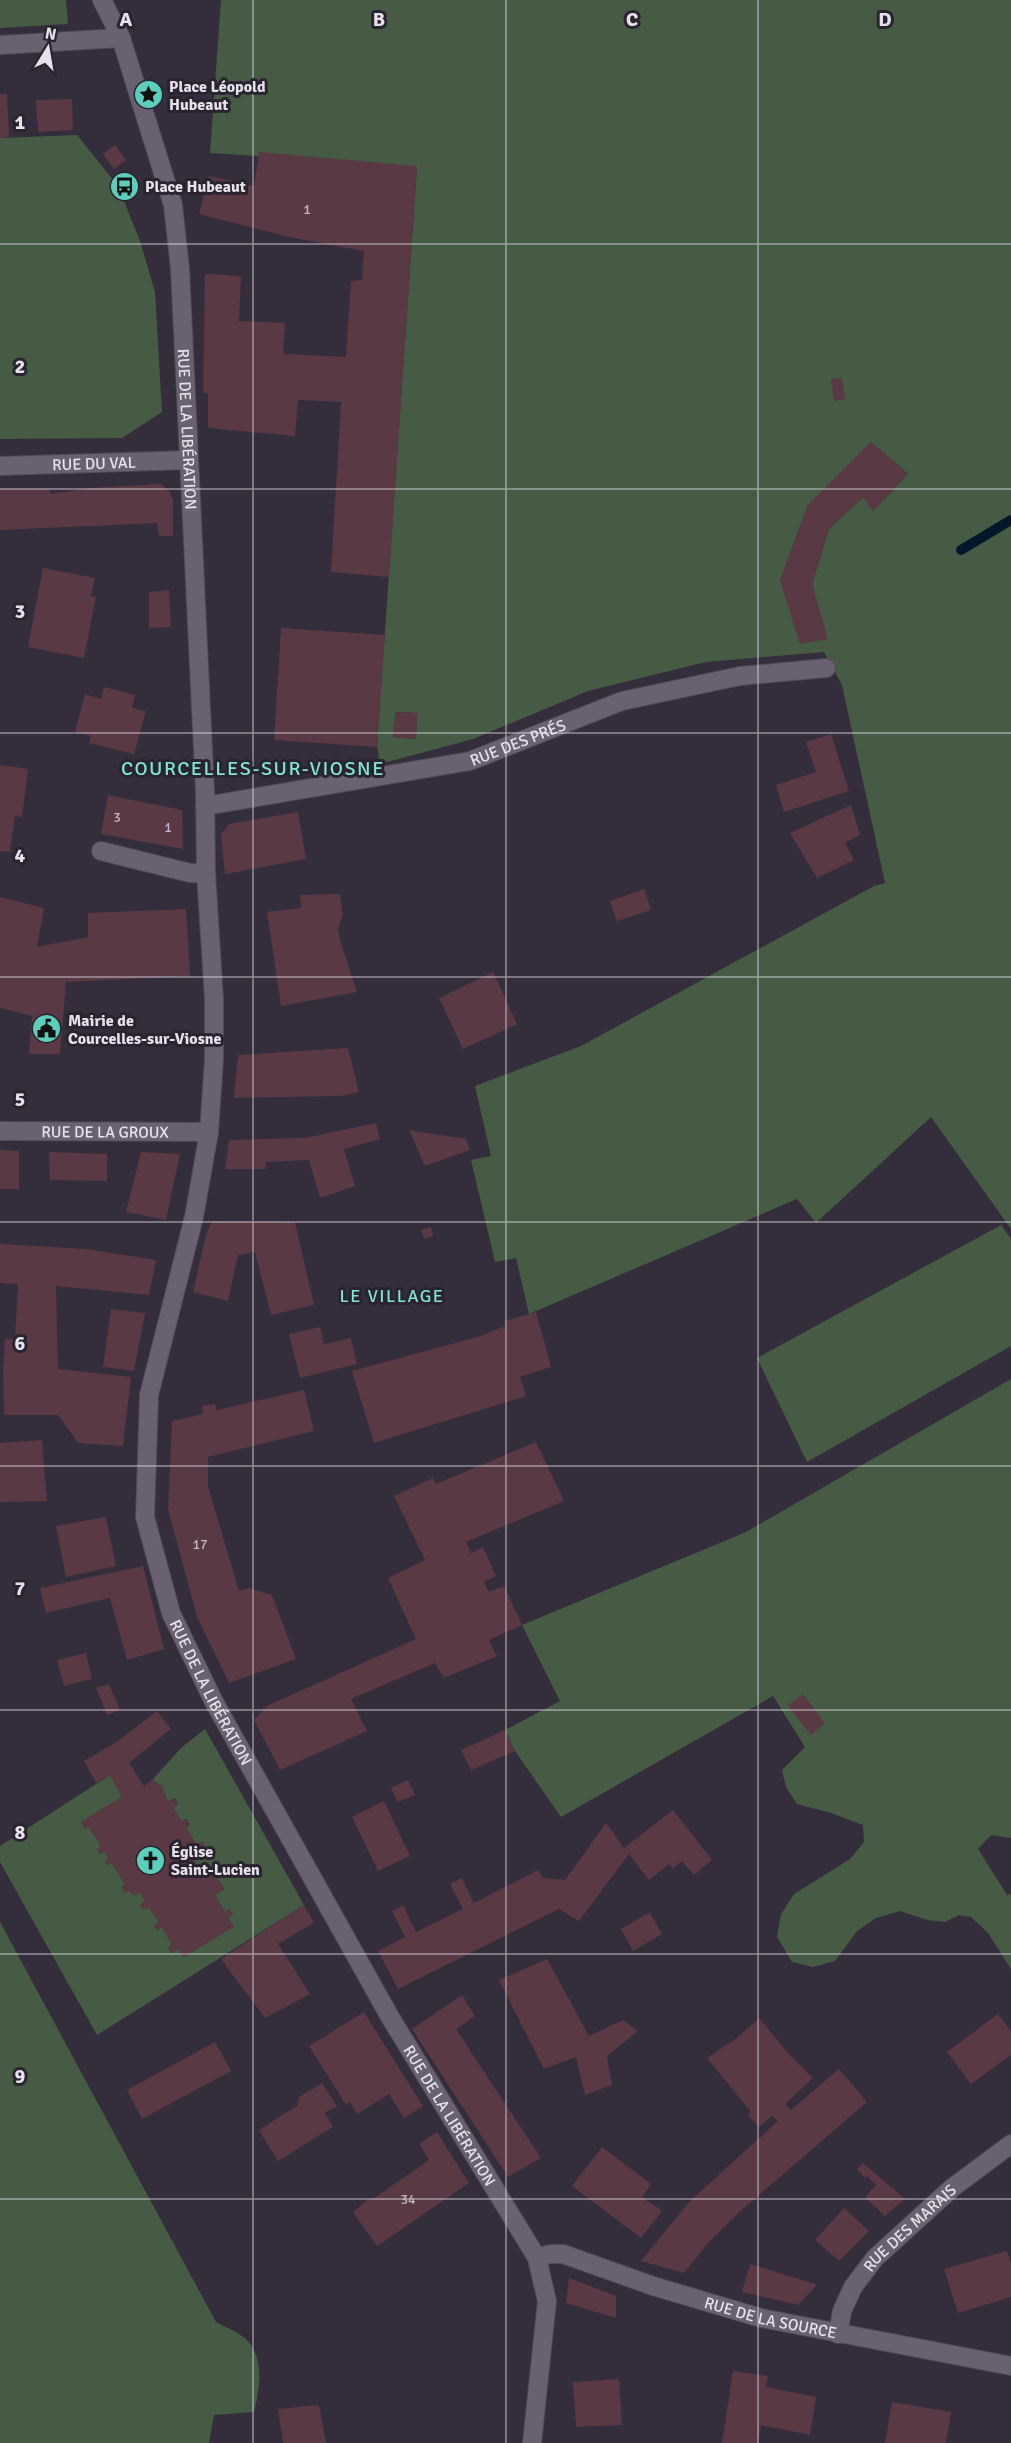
<svg xmlns="http://www.w3.org/2000/svg" width="1011" height="2443" viewBox="0 0 1011 2443" font-family="Signika,sans-serif">
<rect width="100%" height="100%" fill="#342d3b"/>
<path fill="#465b43" fill-rule="evenodd" d="M0,0H66L68,24L0,28Z
M221,0H1011V1229L931,1117L816,1223L797,1199L529,1314L516,1258L495,1262L471,1160L491,1156L475,1086L581,1046L874,886L885,883L842,685L824,652L706,662L588,691L473,739L380,764L377,747L417,167L210,153ZM871,442L908,474L874,510L863,497L829,529L812,584L827,638L780,581L808,505ZM396,712L417,713L416,739L393,737Z
M77,135L118,186L140,241L155,292L162,412L122,438L0,439V138Z
M1001,1225L1011,1239V1346L807,1462L757,1358Z
M1011,1379V1838L991,1835L978,1849L1007,1895L1011,1894V1969L988,1933L971,1917L959,1915L945,1922L927,1920L900,1911L876,1918L857,1931L835,1961L813,1967L792,1962L777,1937L781,1914L794,1894L850,1859L864,1842L863,1825L831,1813L797,1804L786,1787L782,1770L805,1747L773,1696L561,1817L515,1751L505,1730L560,1701L522,1625L746,1532Z
M205,1729L304,1905L97,2035L0,1862V1846L110,1775L122,1797L81,1822L85,1829L89,1827L101,1846L97,1849L100,1854L105,1852L109,1858L105,1861L108,1865L112,1863L129,1891L140,1892L145,1901L140,1905L144,1909L149,1907L159,1922L154,1926L157,1930L162,1927L172,1944L168,1948L172,1953L178,1949L184,1957L233,1926L215,1895L224,1889L210,1866L200,1871L191,1855L205,1847L202,1842L196,1844L186,1828L190,1825L187,1819L181,1821L173,1807L178,1804L175,1798L168,1801L163,1790L153,1779L182,1747Z
M0,1922L216,2322C225,2327 238,2332 246,2339C265,2359 260,2388 254,2412L214,2415L209,2443H0Z"/>
<g fill="none" stroke-linecap="round" stroke-linejoin="round">
<path stroke="#05162b" stroke-width="10" d="M961,550L1011,520"/>
</g>
<path fill="#593944" d="M0,94H7L9,137L0,138Z
M72,99L73,130L38,132L36,100Z
M115,145L126,160L114,169L103,154Z
M259,152L417,166L389,577L331,572L341,402L298,400L295,436L208,428V393H203L205,274L241,276L239,321L285,323L283,354L346,357L351,281L362,280L364,251L289,237L199,214L209,176L254,186Z
M842,378L845,399L834,401L831,379Z
M871,442L908,474L873,511L863,497L829,529L812,584L828,639L800,644L780,581L808,505Z
M161,484L170,492L173,500V536H159L157,523L0,530V489H49L51,494L90,488Z
M43,568L95,578L91,596L96,597L84,658L28,647Z
M169,590L171,627L149,628V592Z
M281,628L385,635L377,747L274,740Z
M104,687L135,695L132,708L146,711L134,754L89,743L91,736L75,732L85,694L101,699Z
M396,712L417,713L416,739L393,737Z
M831,734L849,791L784,812L776,785L816,772L806,742Z
M0,765L28,769L22,817L15,816L10,852L0,851Z
M108,795L182,810L183,849L101,834Z
M851,805L860,835L845,843L854,860L817,878L790,833Z
M298,812L306,859L225,874L221,834L229,824Z
M644,889L651,910L617,921L610,901Z
M336,894L340,895L343,915L338,928L340,940L357,992L281,1006L267,912L301,908L300,895Z
M0,897L44,908L37,947L88,937V913L186,909L190,976L66,982L60,1054H29L32,1016L0,1008Z
M493,972L517,1024L463,1049L439,998Z
M348,1048L359,1092L340,1096L234,1098L238,1055Z
M376,1123L380,1139L344,1149L355,1186L320,1198L309,1160L266,1162L265,1169H225L229,1140L305,1138Z
M409,1130L466,1139L470,1150L425,1166Z
M0,1150L19,1151V1189H0Z
M49,1152L107,1154V1181L50,1180Z
M141,1152L180,1154L166,1220L126,1212Z
M212,1221L295,1222L314,1305L271,1315L255,1252L238,1255L228,1301L193,1292L206,1235Z
M431,1227L433,1236L424,1239L421,1230Z
M0,1244L86,1249L156,1260L149,1295L56,1286L58,1369L131,1377L123,1446L78,1443L58,1415H4L3,1371L5,1339H15L18,1284L0,1283Z
M111,1309L145,1313L134,1371L103,1367Z
M536,1312L551,1367L520,1377L526,1396L374,1443L352,1371L481,1336L505,1326L504,1321Z
M320,1327L324,1344L351,1338L357,1364L300,1378L289,1334Z
M304,1390L314,1431L208,1457V1486L239,1591L249,1588L272,1595L296,1659L229,1683L197,1617L168,1509L172,1421L203,1414L202,1406L215,1404L217,1410Z
M42,1440L47,1501L0,1502V1443Z
M536,1442L564,1501L466,1542L471,1553L483,1547L496,1576L484,1582L489,1592L504,1586L522,1625L489,1640L497,1656L444,1678L435,1663L351,1699L367,1731L280,1770L254,1720L267,1706L416,1639L388,1578L425,1560L394,1496L433,1478L436,1484Z
M106,1517L116,1566L66,1577L56,1526Z
M143,1566L164,1649L127,1660L110,1598L46,1613L40,1588Z
M86,1653L92,1679L64,1686L57,1660Z
M109,1684L120,1710L107,1715L96,1688Z
M803,1694L825,1723L811,1735L788,1706Z
M157,1711L171,1729L129,1763L144,1786L153,1779L158,1786L159,1784L164,1787L163,1790L168,1801L174,1798L178,1804L173,1807L181,1821L187,1819L190,1826L186,1828L196,1844L202,1842L205,1847L191,1855L200,1871L210,1866L224,1889L215,1895L225,1912L229,1909L233,1914L228,1918L234,1927L183,1957L178,1949L172,1953L168,1948L172,1944L162,1927L157,1930L154,1926L159,1922L149,1907L143,1910L140,1905L145,1901L140,1892L133,1896L129,1891L125,1893L121,1887L125,1884L112,1863L108,1865L105,1861L109,1858L105,1852L101,1854L97,1849L101,1846L89,1827L85,1829L81,1822L122,1797L110,1775L96,1783L84,1761L118,1741Z
M505,1730L515,1751L471,1770L461,1750Z
M408,1780L415,1795L398,1802L391,1788Z
M384,1801L410,1856L378,1871L352,1817Z
M673,1810L712,1860L694,1875L682,1861L673,1869L669,1864L649,1880L629,1854L579,1921L559,1909L398,1989L378,1951L405,1937L392,1911L403,1905L416,1932L463,1909L450,1884L462,1878L474,1903L538,1870L543,1878L565,1880L606,1823L624,1848Z
M304,1905L314,1923L278,1944L310,1994L265,2018L221,1959Z
M650,1912L662,1934L633,1951L621,1929Z
M547,1959L589,2036L623,2020L638,2031L607,2056L612,2085L585,2095L576,2057L544,2069L499,1980Z
M462,1995L475,2016L456,2029L541,2158L508,2177L412,2029Z
M364,2012L423,2106L404,2118L389,2094L357,2114L350,2102L346,2105L309,2046Z
M998,2014L1011,2031V2055L971,2084L947,2052Z
M759,2018L788,2053L813,2078L785,2104L791,2110L839,2069L867,2102L744,2208L708,2243L684,2273L641,2261L689,2202L778,2121L772,2116L759,2127L748,2115L751,2112L707,2058L737,2038Z
M215,2042L231,2071L142,2119L127,2090Z
M322,2083L337,2106L325,2113L333,2127L278,2161L259,2130L298,2105L299,2097Z
M437,2132L469,2183L377,2246L353,2212L366,2201L376,2197L429,2160L419,2144Z
M602,2147L651,2184L642,2197L662,2211L641,2238L572,2186Z
M863,2163L905,2199L885,2216L865,2197L876,2185L867,2176L865,2178L857,2169Z
M844,2208L869,2231L839,2261L815,2240Z
M1007,2251L1011,2264V2297L958,2313L944,2269Z
M750,2264L812,2283L817,2285L798,2305L742,2292Z
M569,2278L616,2296V2318L566,2303Z
M733,2371L768,2376L766,2387L816,2397L810,2435L761,2425L758,2443H722Z
M619,2379L622,2425L576,2427L573,2382Z
M892,2402L951,2412L946,2443H885Z
M319,2405L326,2443H283L278,2409Z"/>
<g fill="none" stroke-linecap="round" stroke-linejoin="round">
<defs>
<g id="minor">
<path id="s1" d="M102,0L121,38L173,205L180,269L205,792L206,873L214,999V1059L209,1132L194,1217L149,1395L145,1517L171,1613L214,1702L390,2017L537,2258L547,2301L532,2443"/>
<path d="M0,45L121,38"/>
<path id="s2" d="M0,466L189,460"/>
<path id="s3" d="M205,806L470,761L622,701L740,676L826,668"/>
<path d="M101,851L190,873H206"/>
<path id="s4" d="M0,1131L209,1132"/>
<path id="s5" d="M537,2258L550,2254H563L653,2286L761,2318L1011,2366"/>
<path id="s6" d="M838,2334L842,2311L853,2287L875,2258L952,2188L1011,2144"/>
</g>
</defs>
<use href="#minor" stroke="#504a56" stroke-width="20"/>
<use href="#minor" stroke="#696171" stroke-width="18"/>
</g>
<path fill="none" stroke="#e6e2eb" stroke-width="1.5" stroke-opacity="0.55" d="M253,0V2443M506,0V2443M758,0V2443M0,244H1011M0,489H1011M0,733H1011M0,977H1011M0,1222H1011M0,1466H1011M0,1710H1011M0,1954H1011M0,2199H1011"/>
<defs>
<symbol id="sight-disc" viewBox="-11 -11 22 22"><circle r="9.5" fill="#5bcebc" stroke="#2a2330"/><path d="M0-6L1.8-2.2L6-1.7L2.9 1.2L3.7 5.4L0 3.3L-3.7 5.4L-2.9 1.2L-6-1.7L-1.8-2.2Z" fill="#111"/></symbol>
<symbol id="bus-disc" viewBox="-11 -11 22 22"><circle r="9.5" fill="#5bcebc" stroke="#2a2330"/><path d="M-5-6H5V4H4V6H2V4H-2V6H-4V4H-5ZM-3.5-4V0h7V-4ZM-3.5 1.2v1.5H-2V1.2ZM2 1.2v1.5H3.5V1.2Z" fill="#111"/></symbol>
<symbol id="civic-disc" viewBox="-11 -11 22 22"><circle r="9.5" fill="#5bcebc" stroke="#2a2330"/><path d="M-.6-6.5H3V-4.5H.6V-3L4-1V1h2V6H-6V1h2V-1L-.6-3ZM-1.2 2.5V6h2.4V2.5Z" fill="#111"/></symbol>
<symbol id="church-disc" viewBox="-11 -11 22 22"><circle r="9.5" fill="#5bcebc" stroke="#2a2330"/><path d="M-1.2-6h2.4v3.5h3.3v2.4h-3.3V6h-2.4V-.1h-3.3v-2.4h3.3Z" fill="#111"/></symbol>
</defs>
<g fill-rule="evenodd">
<use href="#sight-disc" x="132" y="78" width="33" height="33"/>
<use href="#bus-disc" x="108" y="170" width="33" height="33"/>
<use href="#civic-disc" x="30" y="1012" width="33" height="33"/>
<use href="#church-disc" x="134" y="1844" width="33" height="33"/>
</g>
<g text-anchor="middle" stroke-width="6" stroke-linejoin="round" paint-order="stroke">
<g font-size="14" fill="#c3b8c1">
<text x="307" y="214">1</text>
<text x="117" y="822">3</text>
<text x="168" y="832">1</text>
<text x="200" y="1549">17</text>
<text x="408" y="2204">34</text>
</g>
<g font-size="16" font-weight="bold" fill="#e6e2eb" stroke="#2a2330" text-anchor="start">
<text x="169" y="92">Place Léopold<tspan x="169" dy="18">Hubeaut</tspan></text>
<text x="145" y="192">Place Hubeaut</text>
<text x="68" y="1026">Mairie de<tspan x="68" dy="18">Courcelles-sur-Viosne</tspan></text>
<text x="171" y="1857">Église<tspan x="171" dy="18">Saint-Lucien</tspan></text>
</g>
<g font-size="16" fill="#e6e2eb" stroke="#2a2330">
<text dy="6" stroke="none"><textPath href="#s1" startOffset="442">RUE DE LA LIBÉRATION</textPath></text>
<text dy="6" stroke="none"><textPath href="#s2" startOffset="94">RUE DU VAL</textPath></text>
<text dy="6" stroke="none"><textPath href="#s3" startOffset="320">RUE DES PRÉS</textPath></text>
<text dy="6" stroke="none"><textPath href="#s4" startOffset="105">RUE DE LA GROUX</textPath></text>
<text dy="6" stroke="none"><textPath href="#s1" startOffset="1726">RUE DE LA LIBÉRATION</textPath></text>
<text dy="6" stroke="none"><textPath href="#s1" startOffset="2212">RUE DE LA LIBÉRATION</textPath></text>
<text dy="6" stroke="none"><textPath href="#s6" startOffset="132">RUE DES MARAIS</textPath></text>
<text dy="6" stroke="none"><textPath href="#s5" startOffset="244">RUE DE LA SOURCE</textPath></text>
</g>
<g font-size="18" letter-spacing="1.5" fill="#7ee4d3" stroke="#2a2330">
<text x="392" y="1302">LE VILLAGE</text>
</g>
<g font-size="20" letter-spacing="1.5" fill="#7ee4d3" stroke="#2a2330">
<text x="253" y="775">COURCELLES-SUR-VIOSNE</text>
</g>
</g>
<g font-size="20" text-anchor="middle" font-weight="bold" fill="#e6e2eb" stroke="#2a2330" stroke-width="6" stroke-linejoin="round" paint-order="stroke">
<text x="126" y="26">A</text>
<text x="379" y="26">B</text>
<text x="632" y="26">C</text>
<text x="885" y="26">D</text>
<text x="20" y="129">1</text>
<text x="20" y="373">2</text>
<text x="20" y="618">3</text>
<text x="20" y="862">4</text>
<text x="20" y="1106">5</text>
<text x="20" y="1350">6</text>
<text x="20" y="1595">7</text>
<text x="20" y="1839">8</text>
<text x="20" y="2083">9</text>
</g>
<g transform="translate(48 48) rotate(11)" stroke="#2a2330" stroke-width="4.5" paint-order="stroke">
<path d="M0-4.5L10 22L0 15L-10 22Z" fill="#e6e2eb"/>
<text y="-9" font-size="16" font-weight="bold" text-anchor="middle" fill="#e6e2eb">N</text>
</g>
</svg>
